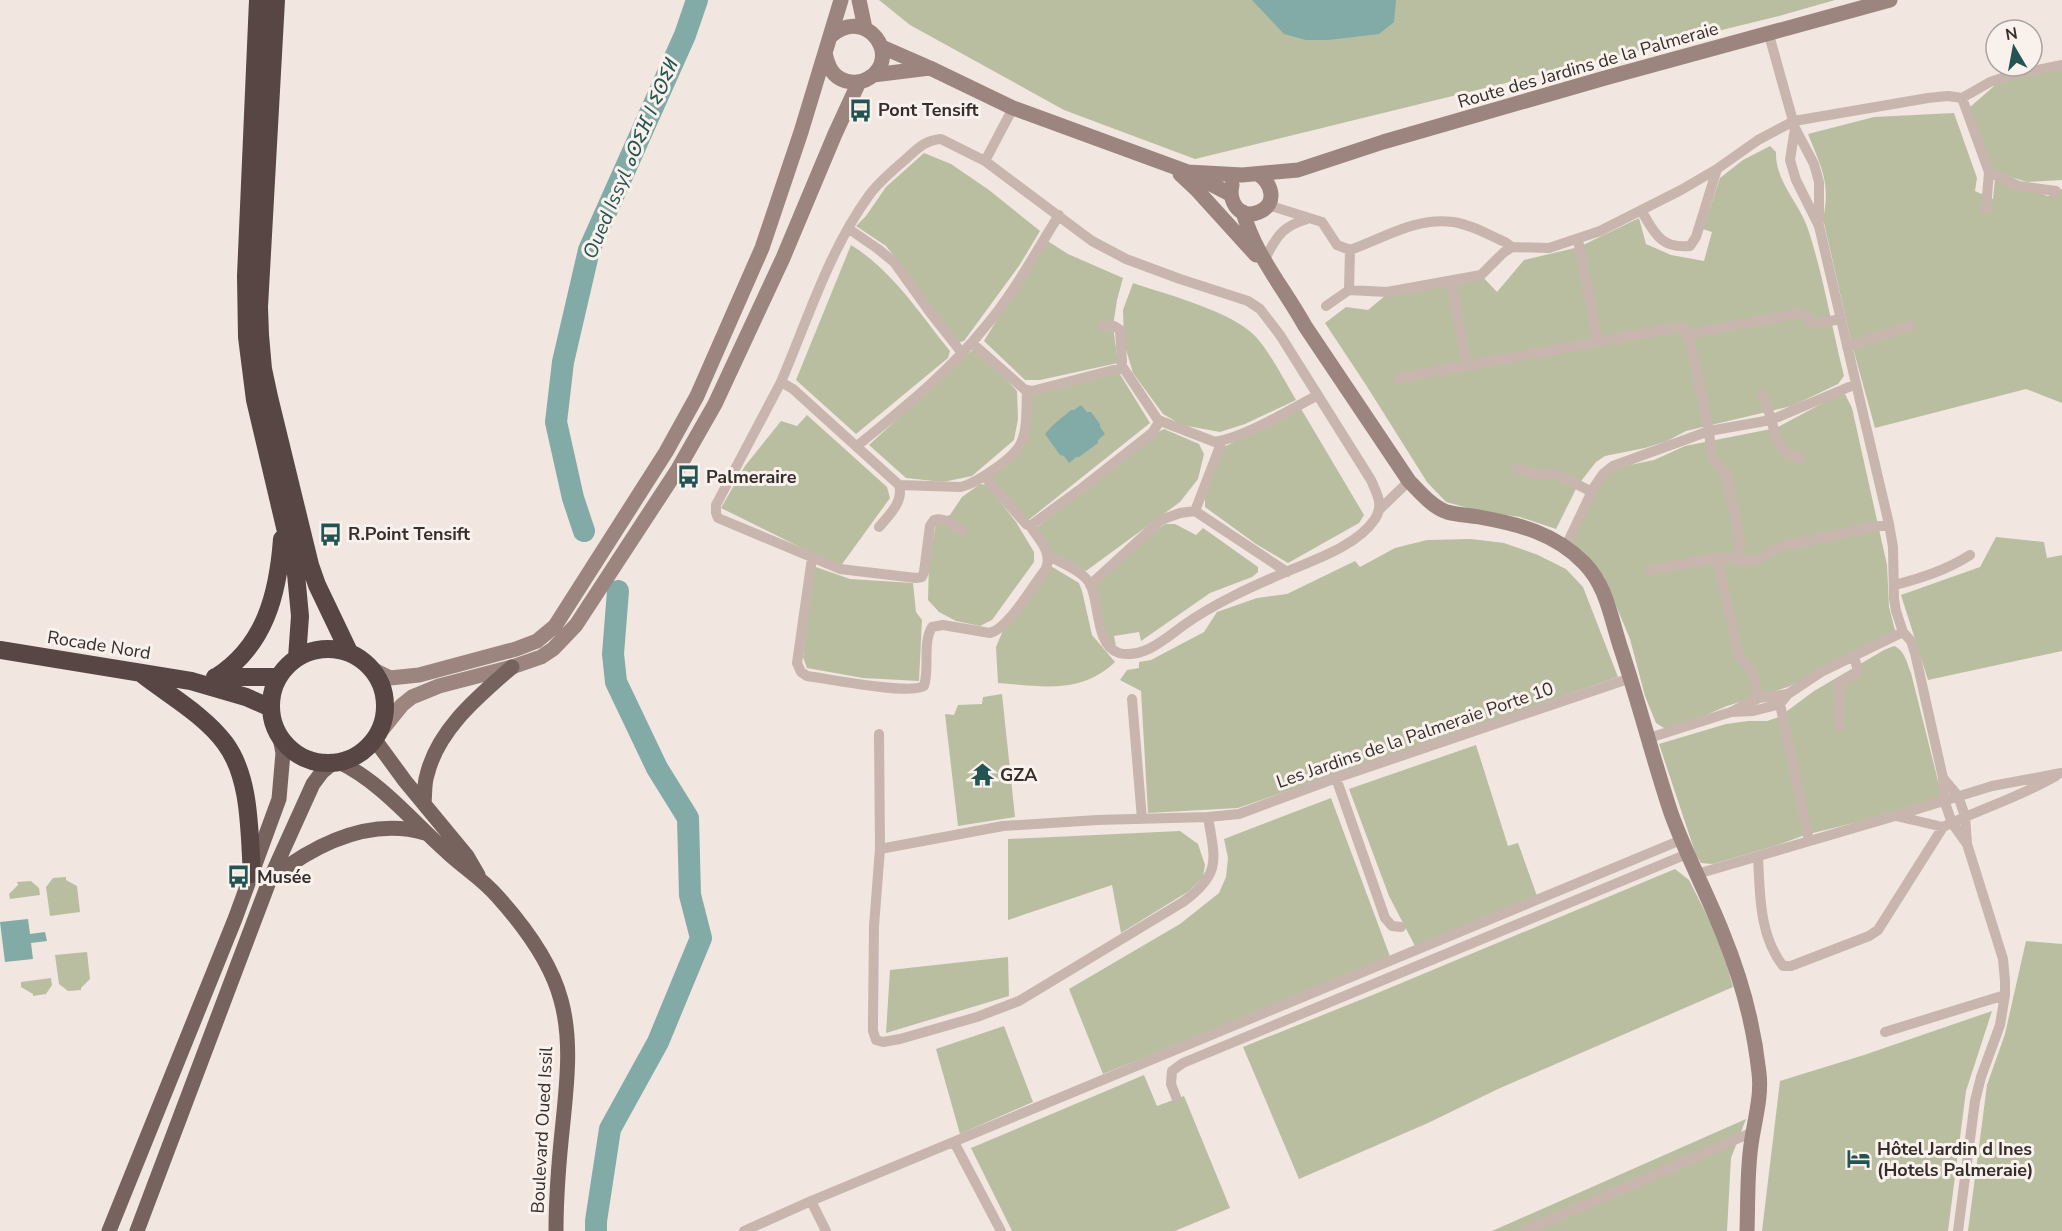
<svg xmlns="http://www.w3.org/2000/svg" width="2062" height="1231" viewBox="0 0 2062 1231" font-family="'Nunito Sans','Noto Sans Tifinagh',sans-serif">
<rect width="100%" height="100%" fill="#f1e6e0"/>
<path fill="#b9bea1" d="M879,0H1835L1779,16L1195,159L1064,110L910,25Z
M2062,69V180L2027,182L1992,171L1970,107L2000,81Z
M1954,113L1977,178L1975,191L1993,199L1995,178L2048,196L2062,189V403L2026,389L1875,428L1851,341L1823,219C1831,182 1821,167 1808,134L1874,117Z
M1770,146L1776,152C1775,183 1801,204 1809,232C1824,279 1832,328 1844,376L1838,384L1792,406L1686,431L1667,441L1645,448L1605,456L1596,462L1578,485L1556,529L1520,517L1479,511L1446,502L1427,482L1366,385L1325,323L1346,307L1368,310L1386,295L1481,275L1497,292L1524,260L1579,247L1639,218L1646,244L1671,255L1704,261L1712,232L1703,229L1720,178L1743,160Z
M924,153L951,164L989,190L1040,231L1019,266L964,341L957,343L911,278L886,246L856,226L866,216L886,187Z
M1046,240L1068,254L1123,278L1117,300L1113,326L1118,363L1040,380H1025L984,341Z
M851,245C893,271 919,313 950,351L948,358L856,434L796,380Z
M1133,283C1165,294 1234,312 1256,337C1271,354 1284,380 1296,400L1245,424L1220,432L1182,425L1163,414L1133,373L1124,343L1123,310Z
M977,348L1017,391L1018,419L1014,440L972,476L943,482L906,478L869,445L970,352Z
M1118,371L1150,423L1026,522L992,479L991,474L1022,447L1027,395Z
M1845,394L1852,408L1887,565L1889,607L1895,630L1893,635L1788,687L1727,706L1678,727L1664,728L1656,723L1645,696L1630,639L1604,577L1570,545L1597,488L1615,468L1654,460L1685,446L1776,428L1836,396Z
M1300,407L1364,515L1359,523L1288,563L1256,544L1205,507V488L1224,447Z
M807,415L887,487L890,498L840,567L721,508L745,466L781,421L797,426Z
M1164,429L1199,444L1204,454L1198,479L1180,502L1086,571L1054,556L1035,529L1146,438Z
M980,484L987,485L1016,522L1034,552V562L992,620L980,626L956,621L939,612L928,600L929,560L937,519L950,515L962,497Z
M1165,524H1175L1196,535L1203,528L1258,567V572L1252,577L1210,593L1141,641L1139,632L1114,636L1116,646L1108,641L1094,583L1135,546Z
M1996,537L2044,542L2047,558L2062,555V651L1928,680L1901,595L1980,567Z
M1471,539L1504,543L1538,555L1566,569L1583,587L1618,677L1238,808L1148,813L1141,691L1120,680L1127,670L1139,668V662L1151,660L1204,632L1217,612L1257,598L1287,594L1355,561L1360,567L1395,548L1427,540Z
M1049,565L1079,583L1082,591L1092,635L1115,662C1081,695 1041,686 998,683L996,647L1004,628Z
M813,566L850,579L913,583L916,612L922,620L919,681L863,678L807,668L803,657Z
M1894,646C1905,650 1907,664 1911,673L1941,793L1939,798L1862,821L1805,835L1775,846L1713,864L1701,863L1696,855L1659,744L1726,724L1748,721H1767L1779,717L1814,691L1884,650Z
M1002,694L1015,817L958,826L945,714L954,715L958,705L982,704L983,697Z
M1476,745L1508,846L1518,843L1537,896L1415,946L1389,896L1349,789Z
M1331,798L1391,959L1103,1074L1069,989L1180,924L1219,893L1226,877L1228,858L1224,839Z
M1180,831L1198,844L1205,865L1203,877L1189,891L1121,933L1112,885L1008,920V839Z
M1675,869L1689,880L1721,943L1733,987L1498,1089L1428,1123L1299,1179L1243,1047L1375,994Z
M66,877V880L77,886L80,912L50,916L46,887L53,878Z
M31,881L39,888L40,895L10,899L9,894L18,885L17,882Z
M2026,941L2062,944V1231H1968L1987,1085L2005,1034Z
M87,952L90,979L81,988V990L68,991L59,984L55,955Z
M1008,957L1009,996L886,1033L890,970Z
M51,978L52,985L46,994L33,996V994L21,987V982Z
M1992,1011L1966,1091L1948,1231H1762L1780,1081L1864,1055Z
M1004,1026L1033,1102L960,1134L936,1049Z
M1144,1075L1157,1106L1184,1096L1230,1208L1175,1231H1012L971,1148Z
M1746,1119L1731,1158L1727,1231H1492Z"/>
<path fill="#82aba7" d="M1252,0H1396L1394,22L1379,34L1328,40H1306L1284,34Z
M1081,405L1087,412H1091L1100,424V427L1105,434L1098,440V443L1079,457H1076L1069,463L1064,456L1060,455L1045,434L1053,425L1071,410H1074Z
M28,919L30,934L45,932L47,941L31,943L33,959L5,962L0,922Z"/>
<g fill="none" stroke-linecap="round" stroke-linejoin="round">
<path stroke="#82aba7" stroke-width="22" d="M584,531L573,498L556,422L563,362L589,250L685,35L697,0
M596,1231V1221L610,1129L658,1042L701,938L690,895L688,818L657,768L616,682L613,654L618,591"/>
<path stroke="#c8b5ad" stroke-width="10" d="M1769,35L1795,128L1814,164L1819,182V222
M1962,98L1989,172L1986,209
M1795,128L1790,160L1796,180L1819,226L1889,524L1893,547L1894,599L1896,611L1903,632L1911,641L1915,653L1943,778L1944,800L1952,823L1967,844
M985,161L1013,108
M1989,172L2019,186L2056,191
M1268,205L1322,222L1337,245L1350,250C1384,238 1415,217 1453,222C1470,224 1489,235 1505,242L1512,247L1549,248L1600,231L1681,190L1717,169L1758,140L1794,121L1928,98L1948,96L1962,98L1990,82L2008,76L2062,65
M1641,210C1654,232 1660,249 1690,246L1696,237L1717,169
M849,229L878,249L894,262L932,315L962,353
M1578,240L1598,342
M1350,250L1349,290L1387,292L1481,275L1503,253L1512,247
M1267,255C1278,234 1284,226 1307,219
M1451,282L1467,366
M1326,306L1349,290
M1688,334L1796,314L1805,315L1814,324L1841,319
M972,343L1024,389L1032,391L1121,368L1122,362L1120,330L1114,326H1104
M1847,347L1910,326
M1399,378L1674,328H1683L1690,342L1709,431L1711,451L1713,460L1726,474L1740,539V546L1737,558H1717L1650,570
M781,382L716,505V513L718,518L840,569L916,578L922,577L924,572L930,526L934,520C945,517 952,525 961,531
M1762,395C1765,403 1768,410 1771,418C1776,438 1777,454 1801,458
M1158,420L1215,442C1246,437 1289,410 1318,395
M857,446C902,409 948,373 985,327C1014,293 1035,253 1059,215
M1517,468L1536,474L1559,475L1592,492
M984,476L1026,524L1030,526L1082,488L1152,433L1158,424V420L1122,366
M899,485L961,487C977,483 1014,458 1021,443C1028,428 1026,407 1027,391
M1380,509L1409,481
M1195,511L1222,441
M879,527C889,515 904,502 899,485L793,389L781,382C808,319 829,250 870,194C880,181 893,170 906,159C917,149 925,140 941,139L985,161L1092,241L1126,259L1180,279L1248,301L1260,309L1280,335L1371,480C1377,494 1384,505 1375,519C1357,546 1314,560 1286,572C1251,587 1215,603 1184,625C1166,638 1144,659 1119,653C1095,646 1100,603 1090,584C1083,571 1061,563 1049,556
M1566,546L1594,487L1603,474L1613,466L1709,431L1771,420L1856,384
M812,558L797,663L801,672L807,676C829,679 909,695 924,686C930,667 922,644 932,627L943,625L990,633C1008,629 1033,585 1045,570C1054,554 1039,539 1030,526
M1717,558L1738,652L1742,660L1752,671L1759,698
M1737,558C1759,567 1764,553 1783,546L1889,524
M1090,585L1161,520L1180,513L1195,511L1287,572
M1895,585C1921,578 1947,570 1970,555
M1132,699L1142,819
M1780,704L1809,841
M1731,712L1753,711L1780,704L1788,694L1821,672L1903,632
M1839,727L1838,687L1839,683L1857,674L1858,671L1854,656
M879,734L880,849L874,926L873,1019V1031L876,1040L883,1042L900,1039L977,1017L1019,1001L1183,902C1222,873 1215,860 1208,817
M1649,738L1731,712L1759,698L1788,694
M1336,778L1385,918L1392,926L1401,927
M1943,778L1958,796L1965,816L1967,844L2003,959L2005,981V995L2000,1025L1981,1077L1975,1101L1958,1231
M1896,816L1943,827C1980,809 2020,797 2056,776
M880,849L1003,826L1097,820L1208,817L1239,814L1336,778L1631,678
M1758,857C1760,894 1759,935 1783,966H1791L1869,936L1878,930L1943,827
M1697,874L1895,816L1992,786L2061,773
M1885,1032L2005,995
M1176,1097L1171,1084L1172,1071L1183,1063L1687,854
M954,1142L1001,1231
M811,1201L826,1231
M744,1231L811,1201L1681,840
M1525,1231L1753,1132"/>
<path stroke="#9b857e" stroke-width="15" d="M859,0L865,28
M882,47L930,68L1013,108L1188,172L1230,194
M825,53C828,66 832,77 846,81C854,83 863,82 869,78C903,57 866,5 831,36
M873,75L930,68
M1188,172L1242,175L1298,170L1383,142L1605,78L1890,0
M1180,174L1196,189L1256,255
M1232,185C1228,202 1240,220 1259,212C1278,204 1272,183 1258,174
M1243,212C1255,255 1284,288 1305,326L1409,481C1420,492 1432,507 1447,512C1457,515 1469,515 1479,517C1518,524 1555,533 1584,563C1607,586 1611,619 1621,649C1639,703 1653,759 1671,813C1686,855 1707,893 1723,934C1741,978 1754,1026 1759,1073C1762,1097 1754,1122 1751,1145C1747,1173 1748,1203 1747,1231
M372,669L390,678L419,675L516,649L537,641L555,626L666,452L697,396L762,248L801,132L841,0
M381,731L402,705L412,697L439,686L512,667L541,657L553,649L576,625L678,469L715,404L783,258L835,134L859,82"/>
<path stroke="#77635e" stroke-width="15" d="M375,740L405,781L467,856L478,875
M339,762C381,782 413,822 447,852C464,868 483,879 498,897C524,926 551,962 561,1000C572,1040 567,1082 563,1122C559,1159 556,1195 556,1231
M424,803C425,794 424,784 427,775C438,729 479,696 512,667
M273,877C316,844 369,817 425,833
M109,1231L235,919L279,799L283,753L280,738
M137,1231L270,879L313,784L322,772L333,763"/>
<path stroke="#574643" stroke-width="18" d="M258,0L246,276L247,337L255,400L296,574L300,616L297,658
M276,0L259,307L260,335L263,369L269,397L310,565L317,585L349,652
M271 706a57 57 0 1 1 114 0a57 57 0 1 1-114 0Z
M0,650L191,681L246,697L271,708
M143,675C170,696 204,715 225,743C251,778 249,832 252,874
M215,677H279
M216,677C265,646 278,594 282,539"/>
</g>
<defs>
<symbol id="bus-bare" viewBox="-9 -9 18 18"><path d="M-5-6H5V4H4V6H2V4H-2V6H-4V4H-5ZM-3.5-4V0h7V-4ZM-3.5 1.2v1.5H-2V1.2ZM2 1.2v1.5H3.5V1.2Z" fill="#245451" stroke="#f8f1ec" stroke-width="2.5" paint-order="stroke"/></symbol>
<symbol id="temple-bare" viewBox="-9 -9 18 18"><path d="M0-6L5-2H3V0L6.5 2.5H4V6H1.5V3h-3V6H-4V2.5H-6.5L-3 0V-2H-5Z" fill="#245451" stroke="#f8f1ec" stroke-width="2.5" paint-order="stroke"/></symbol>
<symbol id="hotel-bare" viewBox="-9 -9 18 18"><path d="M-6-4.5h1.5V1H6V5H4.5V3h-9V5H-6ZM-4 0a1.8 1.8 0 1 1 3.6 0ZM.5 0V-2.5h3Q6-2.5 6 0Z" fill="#245451" stroke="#f8f1ec" stroke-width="2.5" paint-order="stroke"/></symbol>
</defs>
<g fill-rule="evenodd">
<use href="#bus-bare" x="844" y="94" width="33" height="33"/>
<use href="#bus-bare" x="672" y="460" width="33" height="33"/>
<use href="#bus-bare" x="314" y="518" width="33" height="33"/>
<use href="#temple-bare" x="966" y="758" width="33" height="33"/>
<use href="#bus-bare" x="222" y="860" width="33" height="33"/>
<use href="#hotel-bare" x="1842" y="1142" width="33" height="33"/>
</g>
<g text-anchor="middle" stroke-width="6" stroke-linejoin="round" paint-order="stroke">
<g font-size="18" fill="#372d2b" stroke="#f8f1ec">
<text transform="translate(1588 65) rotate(-16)" y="6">Route des Jardins de la Palmeraie</text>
<text transform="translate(99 645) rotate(9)" y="6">Rocade Nord</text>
<text transform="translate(1415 735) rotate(-19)" y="6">Les Jardins de la Palmeraie Porte 10</text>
<text transform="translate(542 1130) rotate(-87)" y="6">Boulevard Oued Issil</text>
</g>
<g font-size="18" font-weight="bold" fill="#372d2b" stroke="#f8f1ec" text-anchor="start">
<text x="878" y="116">Pont Tensift</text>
<text x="706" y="483">Palmeraire</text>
<text x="348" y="540">R.Point Tensift</text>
<text x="1000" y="781">GZA</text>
<text x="257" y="883">Musée</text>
<text x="1877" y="1155">Hôtel Jardin d Ines<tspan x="1877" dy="21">(Hotels Palmeraie)</tspan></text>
</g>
<g font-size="20" font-style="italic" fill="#245451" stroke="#f8f1ec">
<text transform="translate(630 159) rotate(-67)" y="7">Oued Issyl ⴰⵙⵉⴼ ⵏ ⵉⵙⵉⵍ</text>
</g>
</g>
<g transform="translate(2014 48) rotate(350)"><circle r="28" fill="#f8f1ec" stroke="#aba39f" stroke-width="1.5"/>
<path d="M0-4.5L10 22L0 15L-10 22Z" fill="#245451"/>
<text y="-9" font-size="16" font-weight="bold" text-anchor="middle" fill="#372d2b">N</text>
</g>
</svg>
